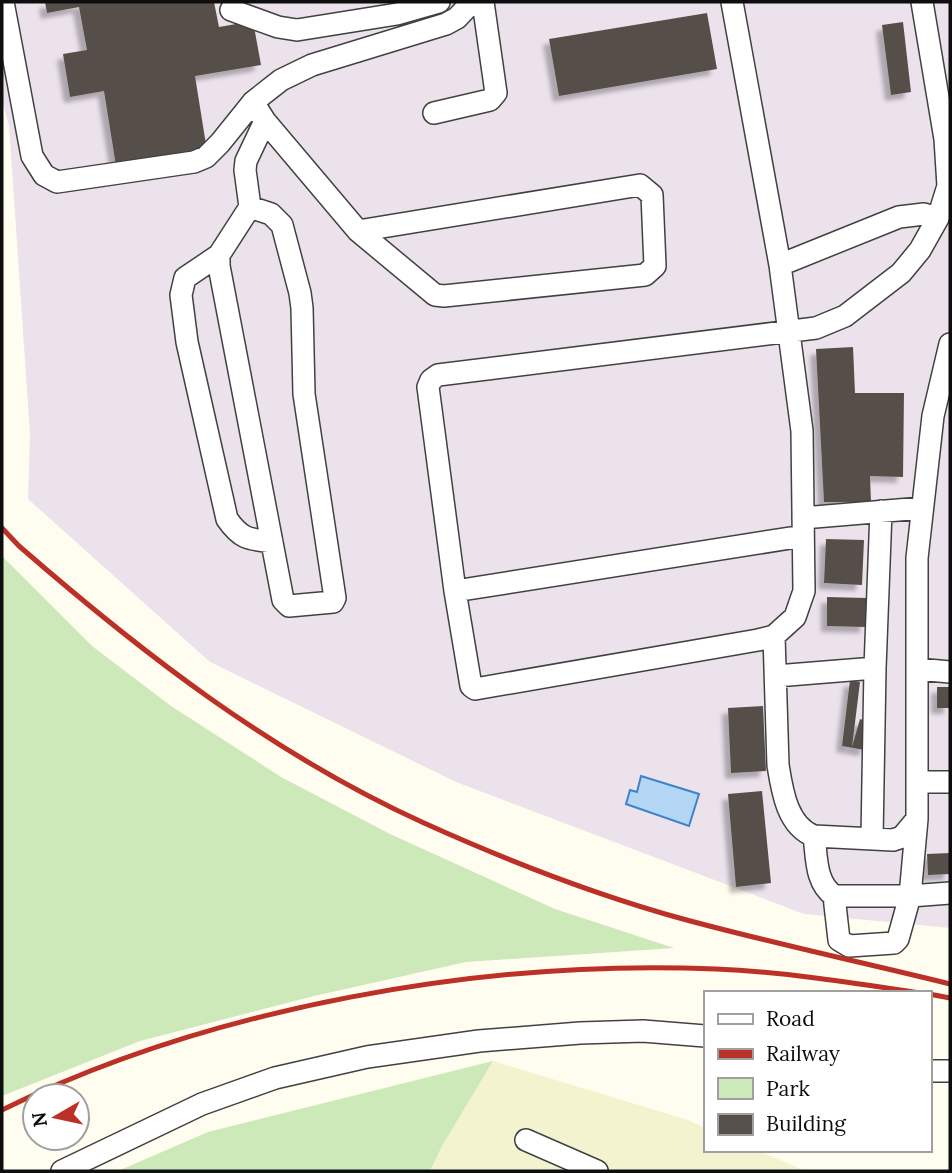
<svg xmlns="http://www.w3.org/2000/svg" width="952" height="1173" viewBox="0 0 952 1173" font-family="Lora,serif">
<defs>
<filter id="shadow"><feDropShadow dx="-6" dy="6" stdDeviation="2" flood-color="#0004"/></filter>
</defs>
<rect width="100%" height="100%" fill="#fffdef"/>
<path fill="#ece2ec" d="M2,2H950V928L804,914L456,782L210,662L28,499L30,434L9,126L2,99Z"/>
<path fill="#f3f4cf" d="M493,1061L688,1120L705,1128V1150H757L806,1171H430L442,1146Z"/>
<path fill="#cde8b9" d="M2,556L92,646L171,706L281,777L390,834L555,909L674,948L466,962L314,996L140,1041L2,1096Z
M493,1061L442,1146L430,1171H118L208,1132Z"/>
<path fill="#b4d6f5" stroke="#3d83cb" stroke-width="2" d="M641,776L699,794L689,826L626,804L630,790L637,792Z"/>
<path fill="#56504a" filter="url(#shadow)" d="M45,2H214L219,27L253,21L261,65L195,76L207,151L116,166L104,91L70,97L63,54L87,50L79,7L47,13Z
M707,13L717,69L559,96L549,39Z
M903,22L911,92L891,95L882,25Z
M853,347L855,393H904L903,477L870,476L871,502H824L816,349Z
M826,539L864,540L862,585L824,583Z
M827,597L867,598L866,627L827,626Z
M850,680L860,682L852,747L860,719L873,723L865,750L842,746Z
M937,687H950V708H937Z
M763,706L766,771L731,773L728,708Z
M762,791L771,883L736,887L728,794Z
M950,853V874L928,875L927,854Z"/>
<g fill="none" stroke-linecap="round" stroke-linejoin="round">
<defs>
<path id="minor" d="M3,2L32,156L44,175L57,182L194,162L206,157L220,143L253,102L281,80L312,65L446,24L457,18L472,2
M231,10L278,27L297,30L397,14L439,2
M253,102L265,121L358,231L435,295L444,296L645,275L655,266L652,195L640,185L358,231
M434,113L490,100L496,93L483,2
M250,207L271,214L282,225L300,293L302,308L304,394L335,598L333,602L289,606L283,600L219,266V255L250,207L245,170L246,161L265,121
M219,255L185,278L181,295L187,342L227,519C241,539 248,539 272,542
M780,265L899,217L924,214L938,218
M803,518L922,508
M803,536L455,591L428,387L431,380L438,375L816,328L845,316L901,273L920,250L938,218L948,186L945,139L922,2
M455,591L471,686L475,689L758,640L774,636L795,617L804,591L802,431L780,265L732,2
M774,636L778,765C782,790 787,826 814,836L893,840L902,837L917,819V558L933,416L950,344
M875,668L881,511
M917,669L950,672
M776,676L875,668L872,838
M917,782H950
M814,836C817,858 815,882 834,896H910L917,819
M834,896L839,940L849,946L894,943L898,939L910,896L950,893
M929,1071H950
M526,1140L597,1171
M62,1171L202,1104L275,1078L367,1057L479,1041L580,1033L643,1031L705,1036"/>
</defs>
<use href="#minor" stroke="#414141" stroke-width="24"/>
<use href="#minor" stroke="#fff" stroke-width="21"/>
<path stroke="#bb3128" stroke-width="5" d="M2,528L19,546C143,654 274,755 424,823C506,860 596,895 683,919C771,943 861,962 950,984
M929,994L950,998
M2,1110C211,1007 484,959 716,969C785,972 853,983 921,993"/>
</g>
<rect width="952" height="1173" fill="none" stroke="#0e0e0e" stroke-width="7"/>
<rect x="704" y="991" width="228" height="161" fill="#ffffff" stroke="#9f9f9f" stroke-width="2"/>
<rect x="718" y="1014" width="35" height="10" fill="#ffffff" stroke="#9f9f9f" stroke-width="2"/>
<text x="766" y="1026" font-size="21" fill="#0e0e0e">Road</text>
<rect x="718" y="1049" width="35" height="10" fill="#bb3128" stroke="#9f9f9f" stroke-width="2"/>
<text x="766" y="1061" font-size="21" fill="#0e0e0e">Railway</text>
<rect x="718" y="1078" width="35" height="21" fill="#cde8b9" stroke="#9f9f9f" stroke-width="2"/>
<text x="766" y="1096" font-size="21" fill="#0e0e0e">Park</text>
<rect x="718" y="1114" width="35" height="21" fill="#56504a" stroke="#9f9f9f" stroke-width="2"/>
<text x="766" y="1131" font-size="21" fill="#0e0e0e">Building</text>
<g transform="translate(56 1117) rotate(261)"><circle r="33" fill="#ffffff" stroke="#9f9f9f" stroke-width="2"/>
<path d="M0-5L12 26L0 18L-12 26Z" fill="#bb3128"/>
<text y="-10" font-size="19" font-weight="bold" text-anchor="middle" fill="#0e0e0e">N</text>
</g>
</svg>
